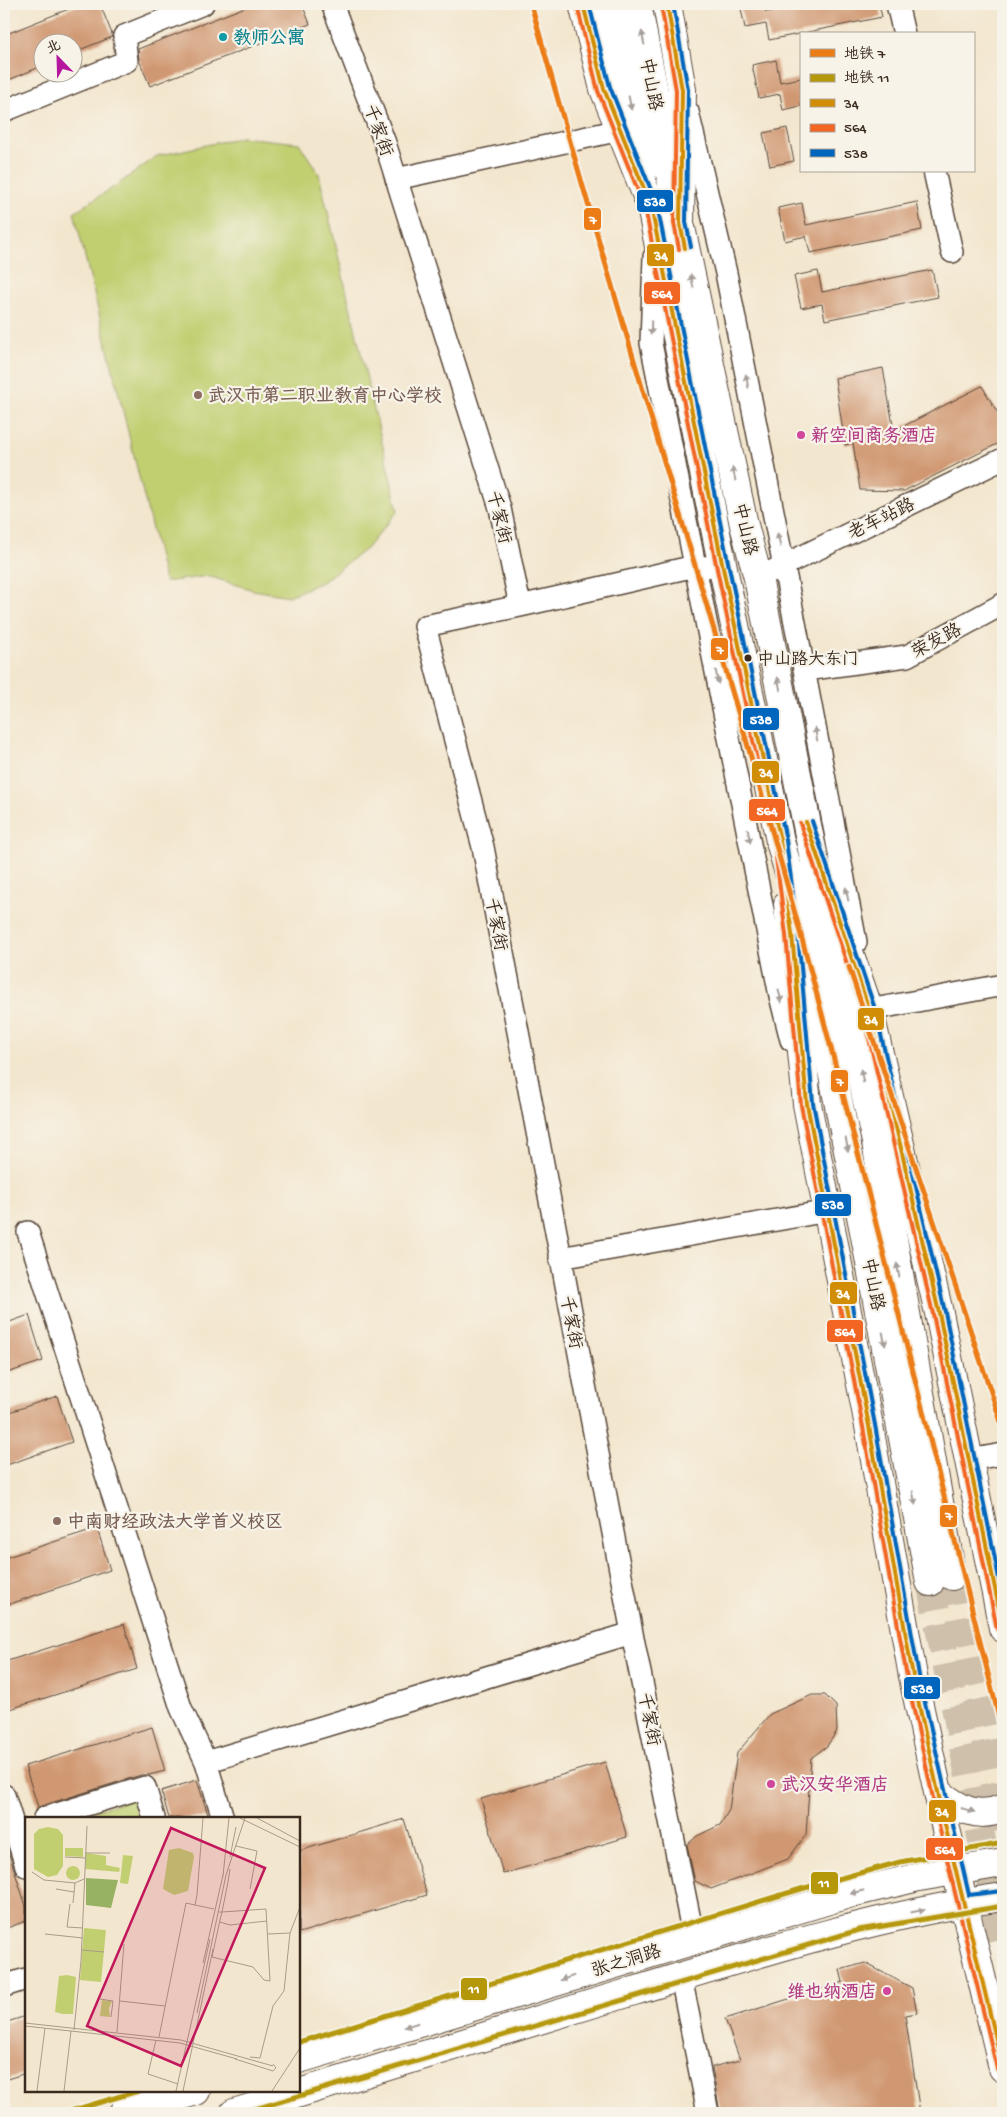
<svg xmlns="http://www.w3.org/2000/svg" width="1007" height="2117" viewBox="0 0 1007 2117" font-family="'Gochi Hand','LXGW WenKai TC',sans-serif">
<rect width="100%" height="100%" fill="#f7f3e8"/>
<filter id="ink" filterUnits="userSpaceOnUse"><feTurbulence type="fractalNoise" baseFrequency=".02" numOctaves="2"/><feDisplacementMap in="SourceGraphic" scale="10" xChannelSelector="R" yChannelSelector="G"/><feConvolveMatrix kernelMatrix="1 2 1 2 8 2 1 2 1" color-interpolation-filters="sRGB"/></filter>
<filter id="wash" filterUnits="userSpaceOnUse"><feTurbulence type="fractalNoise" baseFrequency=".0096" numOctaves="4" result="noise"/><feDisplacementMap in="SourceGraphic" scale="20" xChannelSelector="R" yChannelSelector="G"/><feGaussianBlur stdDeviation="1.12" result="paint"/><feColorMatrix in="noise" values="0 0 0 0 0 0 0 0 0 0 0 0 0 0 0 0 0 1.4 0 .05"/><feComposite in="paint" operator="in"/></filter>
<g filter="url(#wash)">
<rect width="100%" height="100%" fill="#f3e6ce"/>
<path fill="#c1cf71" stroke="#7e7c48" d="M242,137L299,143L319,174L398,511L366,549L322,582L289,596L253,590L208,576L165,582L74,212L117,185L157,156Z
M138,1797L144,1818H70Z"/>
<g id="blocks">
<path fill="#d09872" d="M81,4H100L112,34V37L72,53V42H42V66L4,82V35Z
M253,4H302L310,24L150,86L139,60L138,49Z
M740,4H764L766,12L806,4H879L882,17L769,40L766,24L745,28Z
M776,60L780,82L801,78V106L783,110L780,94L759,98L752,65Z
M787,128L794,161L770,166L763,133Z
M917,202L922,230L810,253L806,236L785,241L778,208L802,203L806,225Z
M932,270L938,297L825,320L822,304L801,308L794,276L818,271L822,292Z
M883,368L894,431L982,386L1003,422V441L904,491L860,490L853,443L845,445L835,378Z
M29,1315L43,1361L4,1374V1324Z
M57,1396L72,1442L4,1466V1414Z
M97,1528L110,1570L4,1606V1558Z
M124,1624L137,1669L7,1710L4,1698V1662Z
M812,1695H825L836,1706L837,1731L827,1746L811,1758L806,1835L788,1859L711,1889L695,1881L687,1845L697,1836L720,1825L729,1810L737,1753L770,1714Z
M152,1727L165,1771L149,1775H141L38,1807L25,1766Z
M605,1762L627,1837L503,1874L481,1799Z
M197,1780L209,1818H169L161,1791Z
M404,1819L427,1895L299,1933V1851Z
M4,1845H6L26,1906V1921L4,1929Z
M865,1963L912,1988L917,2013L905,2015L920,2113H720L712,2067L740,2060L725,2019L843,1982L840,1970Z
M26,2016V2073L4,2080V2023Z"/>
</g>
</g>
<g filter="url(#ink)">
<use href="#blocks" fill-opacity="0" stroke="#574638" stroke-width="1"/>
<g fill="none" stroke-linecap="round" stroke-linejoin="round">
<path stroke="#cec0ab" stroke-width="28" stroke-dasharray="28 14" stroke-linecap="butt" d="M952,1576L1003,1830
M930,1582L1003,1946"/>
<defs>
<path id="minor" d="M332,4L385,143L500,508L520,606L425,626L483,847L632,1633L694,1940
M897,4L904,34
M4,111L127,61L124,36L203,4
M688,112L726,273L799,643L856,942
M934,171L952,252
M396,179L620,130
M654,257L651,343L780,996L791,1040
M772,571L1003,459
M520,606L695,566L707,567
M805,670L907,656L1003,604
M866,997L869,1010L1003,985
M28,1232L181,1708L206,1762L223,1818
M560,1258L828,1211
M969,1460L1003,1454
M206,1762L632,1633
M4,1795L26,1866
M44,1818L145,1787L154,1818
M681,1977L708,2113
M4,1986L26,1979"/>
<path id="major" d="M611,4L644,169
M637,4L674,195
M788,904L807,1104L869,1426L914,1682L946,1829L1003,2068
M836,914L869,1010L939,1313L1003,1628
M938,1792C957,1808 978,1820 1003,1808
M299,2059L852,1893L919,1877L1003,1863
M123,2113L196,2091
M234,2113C367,2073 500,2032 634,1991C755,1954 877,1915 1003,1897"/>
<path id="highway" d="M583,4L604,89L651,206L723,568L780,841L802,920L864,1231L930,1582
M667,4L682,90L680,223L744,525L758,578L809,835L876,1142L952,1576"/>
</defs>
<use href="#minor" stroke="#574638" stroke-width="24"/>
<use href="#major" stroke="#574638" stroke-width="30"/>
<use href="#highway" stroke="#574638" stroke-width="30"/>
<use href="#minor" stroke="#fff" stroke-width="21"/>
<use href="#major" stroke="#fff" stroke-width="28"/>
<use href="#highway" stroke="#fff" stroke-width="28"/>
<defs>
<path id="bus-1" d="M583,4L604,89L651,206L723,568L780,841L792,934L807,1104L869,1426L914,1682L946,1829L1003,2068
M667,4L682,90L680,223L685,248
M806,822L869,1010L939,1313L1003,1628"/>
<path id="bus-2" d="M577,5L598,91L645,208L717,569L774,842L786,935L801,1105L863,1427L908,1683L940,1830L997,2069
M661,5L676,90L674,223L679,249
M800,823L863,1012L933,1314L997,1629"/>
<path id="bus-3" d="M589,4L610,87L657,205L729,567L786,840L798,933L813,1103L875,1425L920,1681L969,1895L1002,1891
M673,4L688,90L686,222L691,247
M812,821L875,1009L945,1312L1003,1598"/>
</defs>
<use href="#bus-1" stroke="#f7f3e8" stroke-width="8"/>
<use href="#bus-2" stroke="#f7f3e8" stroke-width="8"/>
<use href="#bus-3" stroke="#f7f3e8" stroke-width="8"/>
<use href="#bus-1" stroke="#d18d06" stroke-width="4"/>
<use href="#bus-2" stroke="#f26522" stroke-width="4"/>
<use href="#bus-3" stroke="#0065bd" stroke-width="4"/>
<defs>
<path id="metro-1" d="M531,4C623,337 730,666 818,999C883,1243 941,1488 1003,1733
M849,967L1003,1428"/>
<path id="metro-2" d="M299,2042L801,1889L900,1862L1003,1843
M64,2113L138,2091
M242,2113L859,1930L1003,1906"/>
</defs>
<use href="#metro-1" stroke="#f7f3e8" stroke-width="9"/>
<use href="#metro-2" stroke="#f7f3e8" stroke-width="9"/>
<use href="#metro-1" stroke="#eb7c16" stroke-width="5"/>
<use href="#metro-2" stroke="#b5980a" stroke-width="5"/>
</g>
<defs><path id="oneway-solid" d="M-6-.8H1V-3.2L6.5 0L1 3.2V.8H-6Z" transform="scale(1.25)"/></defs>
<g fill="#a79f9a">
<use href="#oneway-solid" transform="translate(643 38) rotate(-101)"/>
<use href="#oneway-solid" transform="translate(630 103) rotate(79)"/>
<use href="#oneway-solid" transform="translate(692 281) rotate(-102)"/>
<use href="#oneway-solid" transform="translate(651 328) rotate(92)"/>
<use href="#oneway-solid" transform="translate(747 381) rotate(-101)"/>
<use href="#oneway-solid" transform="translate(734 474) rotate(-102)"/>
<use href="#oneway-solid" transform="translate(779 540) rotate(-102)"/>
<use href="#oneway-solid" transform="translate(717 677) rotate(79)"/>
<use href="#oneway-solid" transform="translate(779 684) rotate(-101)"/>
<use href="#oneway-solid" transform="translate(816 734) rotate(-101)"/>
<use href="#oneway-solid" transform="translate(749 836) rotate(79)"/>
<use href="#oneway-solid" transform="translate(847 894) rotate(-101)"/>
<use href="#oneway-solid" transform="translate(780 996) rotate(77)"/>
<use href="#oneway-solid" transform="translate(862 1076) rotate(-102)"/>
<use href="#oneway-solid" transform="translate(847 1145) rotate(79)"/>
<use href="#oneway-solid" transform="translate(898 1270) rotate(-100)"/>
<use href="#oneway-solid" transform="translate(884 1339) rotate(79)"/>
<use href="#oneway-solid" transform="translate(914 1498) rotate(79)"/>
<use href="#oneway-solid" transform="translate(968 1810) rotate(16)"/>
<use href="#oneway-solid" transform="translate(857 1892) rotate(166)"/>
<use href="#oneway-solid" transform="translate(918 1911) rotate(-11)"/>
<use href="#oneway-solid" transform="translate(567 1978) rotate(163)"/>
<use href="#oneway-solid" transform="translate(411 2025) rotate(163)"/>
</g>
</g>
<circle fill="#0f9aa8" stroke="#f7f3e8" stroke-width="2" cx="223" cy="37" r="5"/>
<g fill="#8d6e63" stroke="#f7f3e8" stroke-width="2">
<circle cx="198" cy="395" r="5"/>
<circle cx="57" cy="1521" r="5"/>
</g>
<g fill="#d1479c" stroke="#f7f3e8" stroke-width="2">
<circle cx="801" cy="435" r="5"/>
<circle cx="771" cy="1784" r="5"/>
<circle cx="887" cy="1991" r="5"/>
</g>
<circle fill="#3b2a1e" stroke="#f7f3e8" stroke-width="2" cx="748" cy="658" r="4.5"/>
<g text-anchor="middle" stroke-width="4.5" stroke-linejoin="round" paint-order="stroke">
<g font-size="17" fill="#3b2a1e" stroke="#f7f3e8" text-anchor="start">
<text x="757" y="664">中山路大东门</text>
</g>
<g font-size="18" font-weight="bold" fill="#0d838f" stroke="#f7f3e8" text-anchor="start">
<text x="233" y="43">教师公寓</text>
</g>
<g font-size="18" fill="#3b2a1e" stroke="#f7f3e8">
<text transform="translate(652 84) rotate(79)" y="6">中山路</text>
<text transform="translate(379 130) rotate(70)" y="6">千家街</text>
<text transform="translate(500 517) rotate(76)" y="6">千家街</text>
<text transform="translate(881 518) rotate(-26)" y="6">老车站路</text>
<text transform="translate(746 529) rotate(77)" y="6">中山路</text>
<text transform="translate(936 640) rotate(-28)" y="6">荣发路</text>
<text transform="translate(497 924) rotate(79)" y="6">千家街</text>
<text transform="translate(874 1284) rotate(79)" y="6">中山路</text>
<text transform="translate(572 1322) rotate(79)" y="6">千家街</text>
<text transform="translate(650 1719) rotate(79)" y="6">千家街</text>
<text transform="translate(626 1960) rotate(-17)" y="6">张之洞路</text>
</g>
<g font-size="18" font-weight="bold" fill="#785e54" stroke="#f7f3e8" text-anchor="start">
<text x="208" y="401">武汉市第二职业教育中心学校</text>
<text x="67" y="1527">中南财经政法大学首义校区</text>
</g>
<g font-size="18" font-weight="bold" fill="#b23c85" stroke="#f7f3e8" text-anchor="start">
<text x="811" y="441">新空间商务酒店</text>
<text x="781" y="1790">武汉安华酒店</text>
<text x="877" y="1997" text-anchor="end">维也纳酒店</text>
</g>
</g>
<g transform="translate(25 1817)">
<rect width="275" height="275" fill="#f3e6ce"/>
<path d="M23,10L33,12L38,18V49L32,58L23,60L9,52V17L14,12ZM40,31H58V40L40,39ZM154,31L168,36L169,40L163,74L149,78L138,72L144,33ZM61,36L81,39V48L95,51L94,55L60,52ZM98,38L108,39L103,67L95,66ZM41 56a7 7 0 1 1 14 0a7 7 0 1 1-14 0ZM59,111L81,113L76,165L55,163ZM42,158L51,160L48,197H38L30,195L34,159ZM77,183L87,184L84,191L85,200L75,199Z" fill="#c1cf71"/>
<path d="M61,61L93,63L86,91L61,88Z" fill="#98b263"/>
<path fill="none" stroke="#a99b88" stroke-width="1" d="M215,1L275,30M232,1L275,24M211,29L232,34L225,72M60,36H85M40,40L60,41M205,40L211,10M7,55L19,63L50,66M198,59L204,1M31,72L49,75M48,86L50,66L59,62M45,87L42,110L58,111M170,88L189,92M194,95H197L241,92L245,164L239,163L228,150L187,140L195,103L197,95L203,65L205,52M195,105L205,108L242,104M20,117L58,121M243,117L265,116M57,133L79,135M178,146L198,58M75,182L88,184L86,200M95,184L140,189M172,196L201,58L220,1M0,206L156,223L248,249M0,209L155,226L212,242M49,213L56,144L62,9M92,215L99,127M134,220L161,86L170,88L172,78L178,1M131,223L123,257L153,267M225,240L235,241L248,189L259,174L265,116L275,90M210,242L248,254L251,251L248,247M12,274L20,211M39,274L46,214M151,274L185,122M158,274L188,132M247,274L275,231"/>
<path fill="#c2185b" fill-opacity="0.15" stroke="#c2185b" stroke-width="2.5" d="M146,11L240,51L156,249L62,209Z"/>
<rect width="275" height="275" fill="none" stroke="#3b2a1e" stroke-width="2.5"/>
</g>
<g stroke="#f7f3e8" stroke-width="2">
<rect x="636" y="189" width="38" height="24" rx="5" fill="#0065bd"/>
<rect x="583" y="207" width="19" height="24" rx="5" fill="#eb7c16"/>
<rect x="646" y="243" width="29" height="24" rx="5" fill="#d18d06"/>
<rect x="643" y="281" width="38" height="24" rx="5" fill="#f26522"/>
<rect x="710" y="637" width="19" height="24" rx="5" fill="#eb7c16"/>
<rect x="742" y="707" width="38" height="24" rx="5" fill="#0065bd"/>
<rect x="751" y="760" width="29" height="24" rx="5" fill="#d18d06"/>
<rect x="748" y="798" width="38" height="24" rx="5" fill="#f26522"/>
<rect x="857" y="1007" width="28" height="24" rx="5" fill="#d18d06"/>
<rect x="830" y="1069" width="19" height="24" rx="5" fill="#eb7c16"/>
<rect x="814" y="1193" width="38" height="24" rx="5" fill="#0065bd"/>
<rect x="829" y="1281" width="29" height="24" rx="5" fill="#d18d06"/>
<rect x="826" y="1319" width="38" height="24" rx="5" fill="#f26522"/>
<rect x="939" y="1504" width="19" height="24" rx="5" fill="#eb7c16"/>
<rect x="903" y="1676" width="38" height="24" rx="5" fill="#0065bd"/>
<rect x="928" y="1799" width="29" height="24" rx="5" fill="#d18d06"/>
<rect x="925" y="1837" width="39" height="24" rx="5" fill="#f26522"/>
<rect x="810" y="1871" width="29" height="24" rx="5" fill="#b5980a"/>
<rect x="460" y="1977" width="28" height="24" rx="5" fill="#b5980a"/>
</g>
<g font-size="14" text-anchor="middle" font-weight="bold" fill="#fff">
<text x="655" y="206">538</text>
<text x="593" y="224">7</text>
<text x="661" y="260">34</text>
<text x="662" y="298">564</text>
<text x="720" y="654">7</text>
<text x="761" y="724">538</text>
<text x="766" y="777">34</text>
<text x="767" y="815">564</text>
<text x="871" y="1024">34</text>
<text x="840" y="1086">7</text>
<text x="833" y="1209">538</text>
<text x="843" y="1298">34</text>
<text x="845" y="1336">564</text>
<text x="949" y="1520">7</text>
<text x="922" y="1693">538</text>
<text x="942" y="1816">34</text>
<text x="945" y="1854">564</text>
<text x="824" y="1887">11</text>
<text x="474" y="1993">11</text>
</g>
<rect width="1007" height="2117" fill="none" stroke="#f7f3e8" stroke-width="20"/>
<rect x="800" y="32" width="175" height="140" fill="#f7f3e8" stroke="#aca397"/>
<rect x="810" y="49" width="25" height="8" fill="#eb7c16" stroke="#aca397"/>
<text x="844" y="58" font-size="15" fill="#3b2a1e">地铁 7</text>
<rect x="810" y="74" width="25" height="8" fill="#b5980a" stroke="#aca397"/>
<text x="844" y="82" font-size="15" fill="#3b2a1e">地铁 11</text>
<rect x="810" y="99" width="25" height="8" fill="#d18d06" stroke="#aca397"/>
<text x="844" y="108" font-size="15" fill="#3b2a1e">34</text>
<rect x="810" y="124" width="25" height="8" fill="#f26522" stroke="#aca397"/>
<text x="844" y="132" font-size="15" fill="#3b2a1e">564</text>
<rect x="810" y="149" width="25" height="8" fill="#0065bd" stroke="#aca397"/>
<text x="844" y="158" font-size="15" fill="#3b2a1e">538</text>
<g transform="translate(58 58) rotate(337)"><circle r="24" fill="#f7f3e8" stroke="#aca397"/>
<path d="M0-4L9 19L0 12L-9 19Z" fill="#b5179e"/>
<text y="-8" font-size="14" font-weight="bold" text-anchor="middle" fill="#3b2a1e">北</text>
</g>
</svg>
